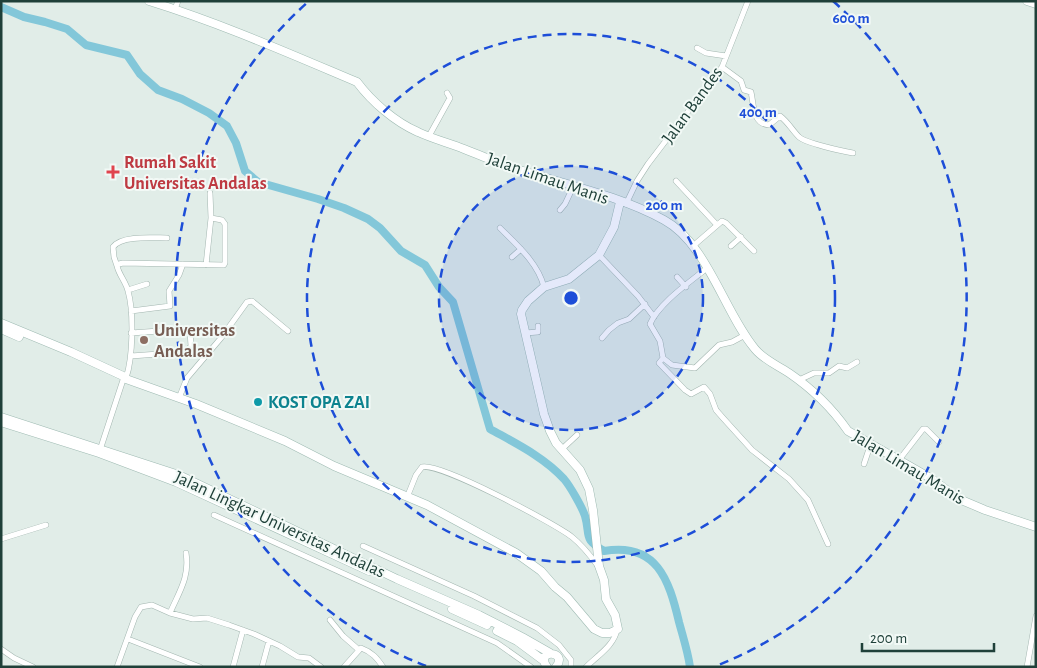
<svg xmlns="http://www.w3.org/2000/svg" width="1037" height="668" viewBox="0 0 1037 668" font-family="'Alegreya Sans',sans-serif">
<rect width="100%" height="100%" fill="#e1ede8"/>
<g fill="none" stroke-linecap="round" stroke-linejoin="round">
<path stroke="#83c7d9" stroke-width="8" d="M1,7L24,17L45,22L67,29L86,45L127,55L140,74L158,90L182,99L209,113L227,126L236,143L245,171L258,182L318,199L344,208L368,219L380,228L401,251L425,265L439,287L453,302L490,429C515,443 544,457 564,479C570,486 582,507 585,516C591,536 582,538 604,551C657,542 669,580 679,622C683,637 688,652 690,667"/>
<defs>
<path id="street" d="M175,9L178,1
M697,48L706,53L726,56
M722,67L741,81L744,90L751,92C754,104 752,124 769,125L780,116C788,122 792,130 799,137C806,143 841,151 853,153
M429,136L450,98L447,93
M676,181L717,225
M626,204L637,181L648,164L722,67L748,1
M560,210L565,204L574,185
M500,228C517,245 538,263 544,287
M693,246L722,221L726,223L754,251
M731,246L741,237
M599,255L638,296L654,317
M512,257L521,249
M206,265L211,218L210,193
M117,266L114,257L113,247C121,235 154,238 167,238
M707,268C690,282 659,303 650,324L660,341L663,358L672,365L695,368L719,345L732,342L745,335
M677,277L686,287
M128,290L147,284
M131,311L170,306L169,291L179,275L183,264
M525,333L538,332V326
M602,338L609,330L618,323L629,319L645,304
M131,356L186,352L191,346L190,331L187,329L131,333
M663,358L659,363L685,390L691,394L704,387L710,394L716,410L723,418L752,450L789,479L808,500L828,544
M126,378C133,358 134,312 128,291C126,282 119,275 117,266L119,264L123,263L224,265L225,263V224L222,220L211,218
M799,380L814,373H829L839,366L847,368L857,362
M179,398L187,378L221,338L247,302L252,301L288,331
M562,449L577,435
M100,450L123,380
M899,460L923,429H926L939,442
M864,464L871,443
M408,495L416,475L422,467C439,462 554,523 572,537C582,545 590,555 598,566
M214,515L497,643L531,667
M1,539L46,525
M363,546L474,596L537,628L559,645L571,660V667
M170,613C179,592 190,577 186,553
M330,620L343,636L359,650
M128,639L200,667
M1,649L14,658L33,667
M117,667L135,617L141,607L152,605L170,613L193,619L207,618L229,625L254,634L280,646L298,657L309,658L321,667
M233,667L243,630
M262,667L269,641
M344,667L361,648C372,652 377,658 383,667
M586,667C597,656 615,645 617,629
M1027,667L1036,616"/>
<path id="secondary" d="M149,1C220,23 288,53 357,82C372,102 395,122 418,132C433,139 449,143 464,149C480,155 495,162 510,167C562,184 616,194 664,220C707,243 724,312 755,349C764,360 777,365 789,373C811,388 832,408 848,431L932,479L959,499L985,510L1036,527
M1027,1L1036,4
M1,323L71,352L123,376
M1,329L19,337
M126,379L196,404L285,441L334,466L427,505L516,553L541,571L555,587L567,597L594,629L602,633H610L618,629L615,615L606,599L604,580L599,566L593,510L589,489L580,470L556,443L550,431L544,414L521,314L522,310L528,301L544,287L569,279L599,255L614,227L620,202
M1,417L179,475L397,579L479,615L522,637L550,653
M1,422L99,453L176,482L369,571
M452,609L487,625
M497,631L517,641L544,661
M547,667C534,649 569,650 556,667"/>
</defs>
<use href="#street" stroke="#a3b6b0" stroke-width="6"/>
<use href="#secondary" stroke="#9ebab2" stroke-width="9"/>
<use href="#street" stroke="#fff" stroke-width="5"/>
<use href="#secondary" stroke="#fff" stroke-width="8"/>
</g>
<circle cx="571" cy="298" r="132" fill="#1d4ed8" fill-opacity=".12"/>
<g fill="none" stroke="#1d4ed8" stroke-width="2.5" stroke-dasharray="9 6">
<circle cx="571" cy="298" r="132"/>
<circle cx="571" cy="298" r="264"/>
<path d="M426 666A396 396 0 0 1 309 1M833 1A396 396 0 0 1 716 666"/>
</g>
<path fill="#e0444e" stroke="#f2f9f6" stroke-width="2" d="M110.5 164.5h5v5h5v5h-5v5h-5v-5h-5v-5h5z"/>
<circle fill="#8d6e63" stroke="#f2f9f6" stroke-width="2" cx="144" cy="340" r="5"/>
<circle fill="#0f9aa8" stroke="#f2f9f6" stroke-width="2" cx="258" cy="402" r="5"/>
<g text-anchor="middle" stroke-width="4" stroke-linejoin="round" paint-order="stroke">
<g font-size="18" fill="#1f4039" stroke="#f2f9f6">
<text transform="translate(692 105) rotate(-54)" y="6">Jalan Bandes</text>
<text transform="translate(548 178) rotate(19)" y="6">Jalan Limau Manis</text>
<text transform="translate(909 467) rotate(31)" y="6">Jalan Limau Manis</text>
<text transform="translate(280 524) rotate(25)" y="6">Jalan Lingkar Universitas Andalas</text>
</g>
<g font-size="18" font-weight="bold" fill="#be3a42" stroke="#f2f9f6" text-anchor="start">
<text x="124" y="168">Rumah Sakit<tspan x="124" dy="21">Universitas Andalas</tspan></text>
</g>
<g font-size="18" font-weight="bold" fill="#785e54" stroke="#f2f9f6" text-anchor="start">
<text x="154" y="336">Universitas<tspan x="154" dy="21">Andalas</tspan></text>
</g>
<g font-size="18" font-weight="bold" fill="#0d838f" stroke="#f2f9f6" text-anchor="start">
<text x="268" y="408">KOST OPA ZAI</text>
</g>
</g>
<circle cx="571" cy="298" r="8" fill="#1d4ed8" stroke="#f2f9f6" stroke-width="2.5"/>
<g font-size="15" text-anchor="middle" font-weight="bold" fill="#1d4ed8" stroke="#f2f9f6" stroke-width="4" stroke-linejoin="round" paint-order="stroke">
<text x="851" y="23">600 m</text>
<text x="758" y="117">400 m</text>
<text x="664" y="210">200 m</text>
</g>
<rect width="1037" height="668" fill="none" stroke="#1f4039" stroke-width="5"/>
<path d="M862 643v8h132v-8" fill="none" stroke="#1f4039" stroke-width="2.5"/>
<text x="870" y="643" font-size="15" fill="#1f4039" stroke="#f2f9f6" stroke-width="4" paint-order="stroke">200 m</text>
</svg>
